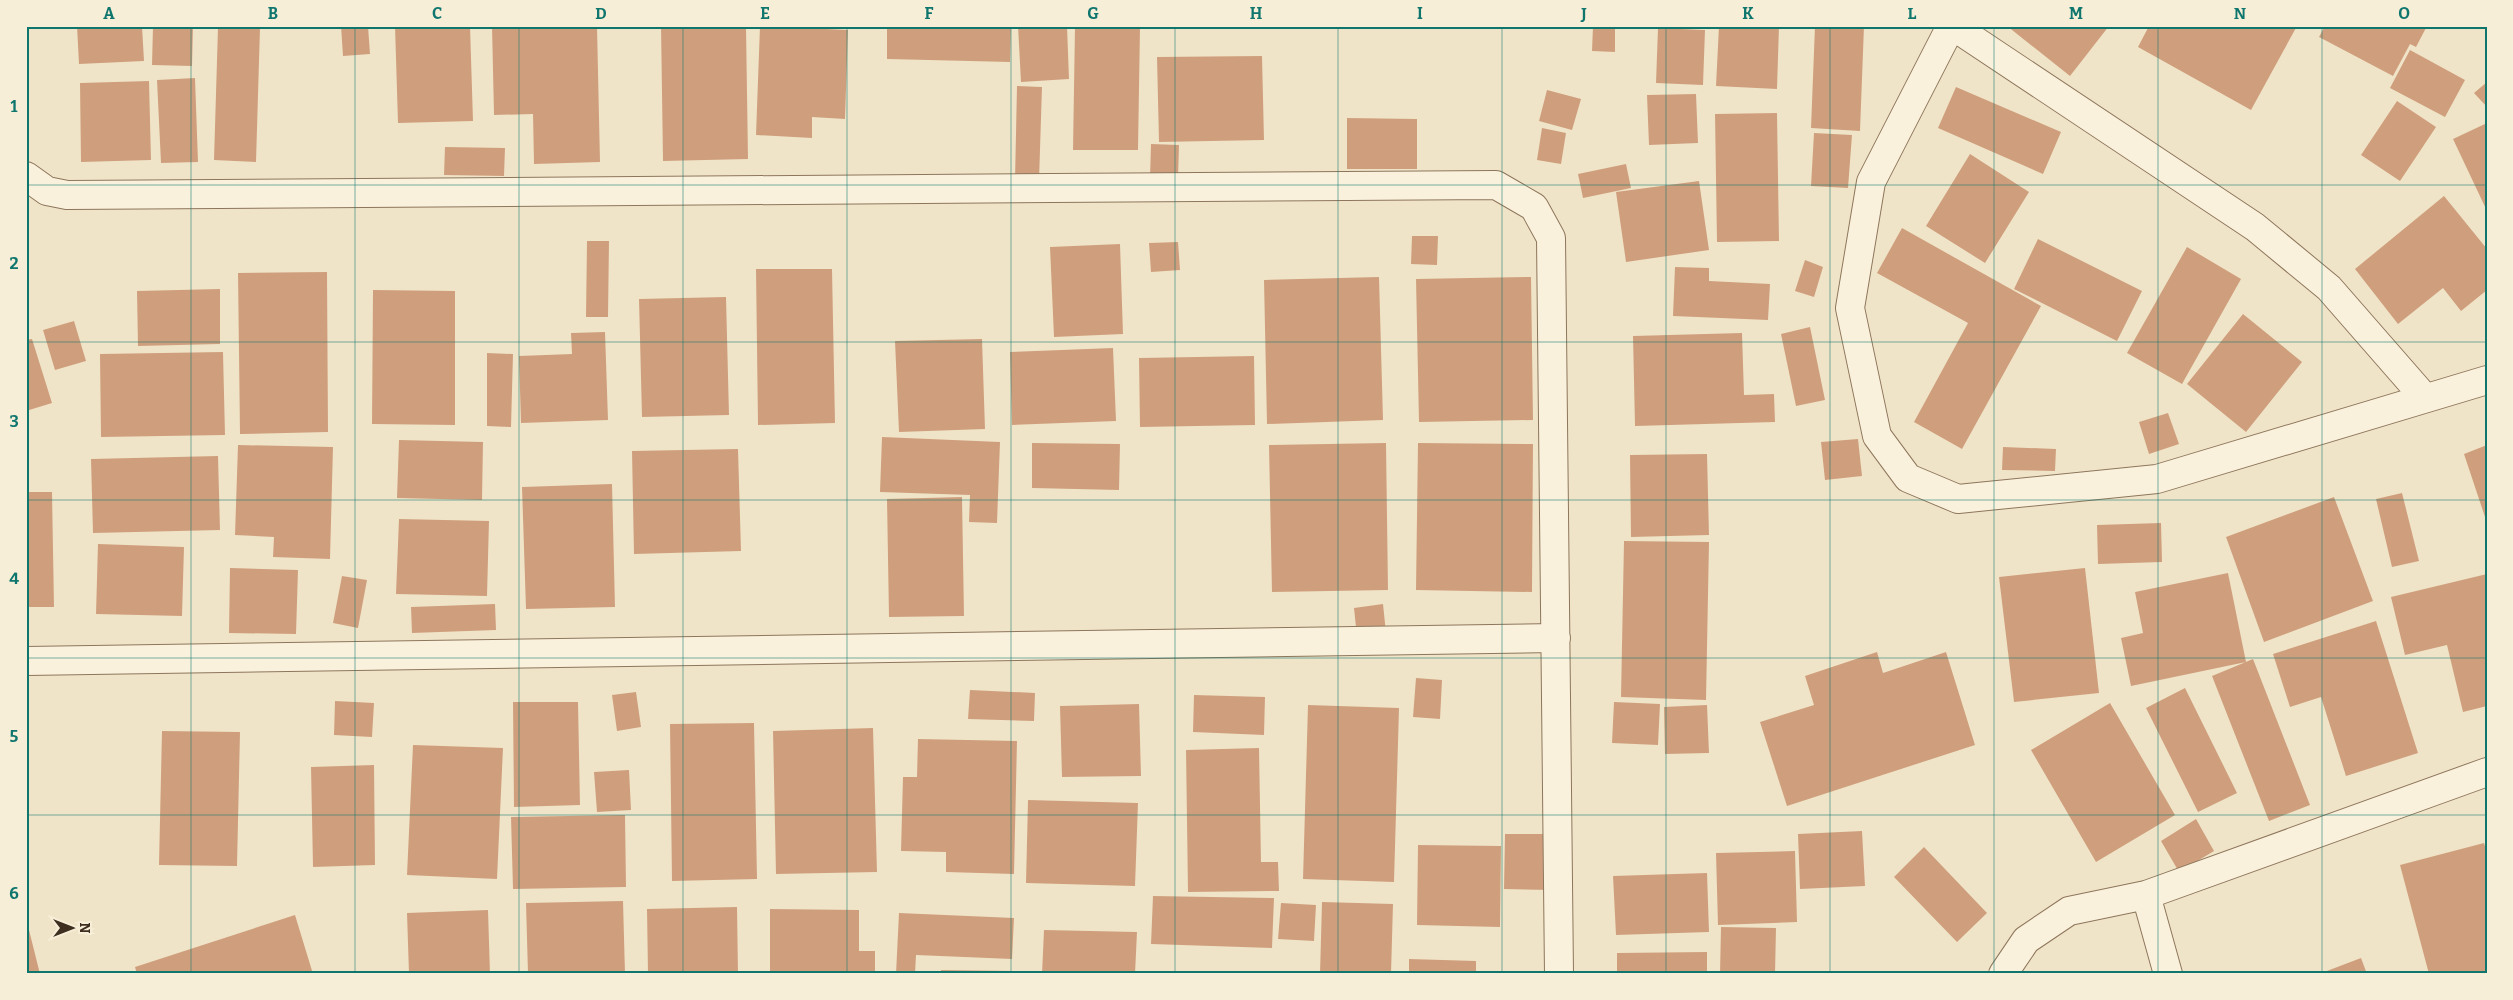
<svg xmlns="http://www.w3.org/2000/svg" width="2513" height="1000" viewBox="0 0 2513 1000" font-family="Bitter,serif">
<rect width="100%" height="100%" fill="#f0e4c8"/>
<path fill="#cf9f7d" d="M77,26H142L144,61L79,64Z
M153,26H193L192,66L152,65Z
M341,26H368L370,54L343,56Z
M395,26H470L473,121L398,123Z
M492,26H597L600,162L534,164L533,114L494,115Z
M661,26H746L748,159L663,161Z
M760,26L848,30L845,119L812,117V138L756,135Z
M887,26H1011L1010,62L887,59Z
M1018,26H1067L1069,79L1021,82Z
M1075,26H1140L1138,150H1073Z
M1593,26H1615V52L1592,51Z
M1719,26H1779L1777,89L1716,86Z
M1815,26H1864L1860,131L1811,128Z
M2007,26H2109L2070,76Z
M2149,26H2297L2251,110L2138,47Z
M2325,26H2427L2416,47L2410,44L2393,76L2319,37Z
M218,27L260,28L256,162L214,160Z
M1658,28L1705,30L1703,85L1656,83Z
M2410,50L2465,80L2445,117L2390,88Z
M1262,56L1264,140L1159,142L1157,57Z
M195,78L198,162L161,163L157,80Z
M149,81L151,160L81,162L80,83Z
M2487,82V107L2474,93Z
M1017,86L1042,87L1039,181L1015,180Z
M1956,87L2061,132L2043,174L1938,128Z
M1547,90L1581,99L1572,130L1539,121Z
M1696,94L1698,143L1649,145L1647,95Z
M2397,101L2436,127L2400,181L2361,155Z
M1777,113L1779,241L1717,242L1715,114Z
M1347,118L1417,119V169H1347Z
M2487,123V211L2453,139Z
M1542,128L1566,133L1561,164L1537,160Z
M1814,133L1852,135L1848,188L1811,186Z
M1151,144L1179,145L1178,178H1150Z
M445,147L505,148L504,176L444,175Z
M1970,154L2029,192L1985,263L1926,226Z
M1626,164L1631,188L1583,198L1578,174Z
M1699,181L1709,250L1626,262L1616,192Z
M2444,196L2487,249V290L2461,311L2443,288L2398,324L2355,269Z
M1902,228L2041,306L1962,449L1914,422L1968,323L1877,273Z
M1412,236H1438L1437,265L1411,264Z
M2038,239L2142,291L2117,341L2014,289Z
M587,241H609L608,317H586Z
M1178,242L1180,270L1151,272L1149,243Z
M1120,244L1123,334L1054,337L1050,247Z
M2187,247L2241,279L2182,384L2127,353Z
M1805,260L1823,267L1814,297L1795,291Z
M1675,267L1709,268V281L1770,284L1768,320L1673,316Z
M756,269H832L835,423L758,425Z
M327,272L328,432L240,434L238,273Z
M1379,277L1383,420L1267,424L1264,280Z
M1531,277L1533,420L1419,422L1416,279Z
M220,289V344L138,346L137,291Z
M373,290L455,291V425L372,424Z
M726,297L729,415L642,417L639,299Z
M2243,314L2302,362L2246,432L2187,384Z
M74,321L86,361L55,370L43,330Z
M1810,327L1825,400L1796,406L1781,334Z
M605,332L608,420L521,423L519,356L572,354L571,333Z
M1742,333L1744,395L1774,394L1775,422L1635,426L1633,336Z
M32,339L52,403L26,411V340Z
M982,339L985,429L899,432L895,341Z
M1113,348L1116,421L1012,425L1010,352Z
M223,352L225,435L101,437L100,354Z
M487,353L513,354L511,427L487,426Z
M1254,356L1255,425L1140,427L1139,358Z
M2168,413L2179,444L2149,454L2139,422Z
M882,437L1000,442L997,523L969,522L970,495L880,492Z
M1858,439L1862,476L1825,480L1821,442Z
M399,440L483,442L482,500L397,498Z
M1032,443L1120,444L1119,490L1032,488Z
M1386,443L1388,590L1272,592L1269,445Z
M1418,443L1533,444L1532,592L1416,590Z
M238,445L333,447L330,559L273,557L274,537L235,535Z
M2487,445V520H2486L2464,454Z
M2003,447L2056,449L2055,471L2002,470Z
M738,449L741,551L634,554L632,451Z
M1707,454L1709,535L1631,537L1630,455Z
M218,456L220,530L93,533L91,459Z
M612,484L615,607L526,609L522,487Z
M26,492H52L54,607H26Z
M2402,493L2419,561L2392,567L2376,499Z
M962,497L964,616L889,617L887,499Z
M2334,497L2373,601L2264,642L2226,537Z
M399,519L489,521L487,596L396,594Z
M2161,523L2162,562L2098,564L2097,525Z
M1624,541L1709,542L1706,700L1621,697Z
M98,544L184,547L182,616L96,614Z
M230,568L298,570L296,634L229,633Z
M2085,568L2099,693L2014,702L1999,577Z
M2228,573L2246,662L2131,686L2121,638L2143,633L2135,592Z
M2487,574V706L2463,712L2447,645L2405,655L2391,597Z
M342,576L367,580L358,628L333,623Z
M495,604L496,630L412,633L411,607Z
M1383,604L1386,633L1357,637L1354,608Z
M2376,621L2418,753L2346,776L2321,697L2290,707L2273,654Z
M1877,652L1883,673L1946,652L1975,745L1787,806L1760,722L1814,705L1805,676Z
M2253,659L2310,805L2269,821L2212,676Z
M1416,678L1442,680L1440,719L1413,717Z
M2185,688L2237,793L2198,812L2146,708Z
M970,690L1035,693L1034,721L968,719Z
M636,692L641,727L617,731L612,695Z
M1194,695L1265,697L1264,735L1193,732Z
M335,701L374,703L372,737L334,735Z
M513,702H578L580,805L514,807Z
M1614,702L1660,704L1658,745L1612,743Z
M2110,703L2175,815L2096,862L2031,750Z
M1139,704L1141,776L1062,777L1060,706Z
M1308,705L1399,708L1394,882L1303,879Z
M1707,705L1709,753L1665,754L1664,707Z
M754,723L757,879L672,881L670,724Z
M873,728L877,872L776,874L773,731Z
M162,731L240,732L237,866L159,865Z
M918,739L1017,741L1014,874L946,872V852L901,851L903,777H917Z
M413,745L503,748L497,879L407,875Z
M1259,748L1261,862H1278L1279,891L1188,892L1186,750Z
M374,765L375,865L313,867L311,767Z
M629,770L631,810L597,812L594,772Z
M1028,800L1138,803L1135,886L1026,883Z
M625,815L626,887L513,889L511,817Z
M2196,819L2214,851L2179,872L2161,841Z
M1862,831L1865,886L1800,889L1798,834Z
M1505,834H1552L1551,890L1504,889Z
M2484,843L2487,853V973L2429,974L2400,865Z
M1418,845L1501,846L1500,927L1417,925Z
M1924,847L1987,913L1957,942L1894,877Z
M1795,851L1797,922L1718,925L1716,853Z
M1707,873L1709,932L1616,935L1613,876Z
M1153,896L1274,898L1272,948L1151,944Z
M623,901L625,974H528L526,903Z
M1322,902L1393,904L1391,974H1320Z
M1281,903L1316,905L1314,941L1278,939Z
M737,907L738,974H648L647,909Z
M770,909L859,910V951H875V974H770Z
M488,910L490,974H409L407,913Z
M899,913L1014,918L1012,959L916,955L915,974H896Z
M295,915L313,974H137L135,967Z
M26,922H27L40,974H26Z
M1721,927L1776,928L1775,974H1720Z
M1044,930L1137,932L1135,974H1042Z
M1707,952V974H1617V953Z
M2361,958L2367,974H2319Z
M1409,959L1476,961V974H1409Z
M941,970L1015,971L1014,974H941Z"/>
<g fill="none" stroke-linecap="round" stroke-linejoin="round">
<defs>
<path id="street" d="M1951,26L1871,182L1850,308L1877,436L1908,478L1958,499L2157,479L2487,380
M1953,26L2255,227L2329,288L2425,398
M26,176L47,191L67,195L1496,185L1534,207L1551,238L1559,974
M26,661L1556,638
M2146,895L2168,974
M2003,974L2026,940L2069,911L2146,895L2487,772"/>
</defs>
<use href="#street" stroke="#8d765c" stroke-width="30"/>
<use href="#street" stroke="#faf1dc" stroke-width="28"/>
</g>
<path fill="none" stroke="#0f766e" stroke-width="1" stroke-opacity="0.55" d="M191,26V974M355,26V974M519,26V974M683,26V974M847,26V974M1011,26V974M1175,26V974M1338,26V974M1502,26V974M1666,26V974M1830,26V974M1994,26V974M2158,26V974M2322,26V974M26,185H2487M26,342H2487M26,500H2487M26,658H2487M26,815H2487"/>
<rect width="2513" height="1000" fill="none" stroke="#f7eed8" stroke-width="55"/>
<g transform="translate(72 928) rotate(90)" stroke="#f7eed8" stroke-width="4" paint-order="stroke">
<path d="M0-4L9 19L0 12L-9 19Z" fill="#3d2e20"/>
<text y="-8" font-size="14" font-weight="bold" text-anchor="middle" fill="#3d2e20">N</text>
</g>
<rect x="28" y="28" width="2458" height="944" fill="none" stroke="#0f766e" stroke-width="2"/>
<g font-size="16" text-anchor="middle" font-weight="bold" fill="#0f766e">
<text x="109" y="19">A</text>
<text x="273" y="19">B</text>
<text x="437" y="19">C</text>
<text x="601" y="19">D</text>
<text x="765" y="19">E</text>
<text x="929" y="19">F</text>
<text x="1093" y="19">G</text>
<text x="1256" y="19">H</text>
<text x="1420" y="19">I</text>
<text x="1584" y="19">J</text>
<text x="1748" y="19">K</text>
<text x="1912" y="19">L</text>
<text x="2076" y="19">M</text>
<text x="2240" y="19">N</text>
<text x="2404" y="19">O</text>
<text x="14" y="112">1</text>
<text x="14" y="269">2</text>
<text x="14" y="427">3</text>
<text x="14" y="584">4</text>
<text x="14" y="742">5</text>
<text x="14" y="899">6</text>
</g>
</svg>
